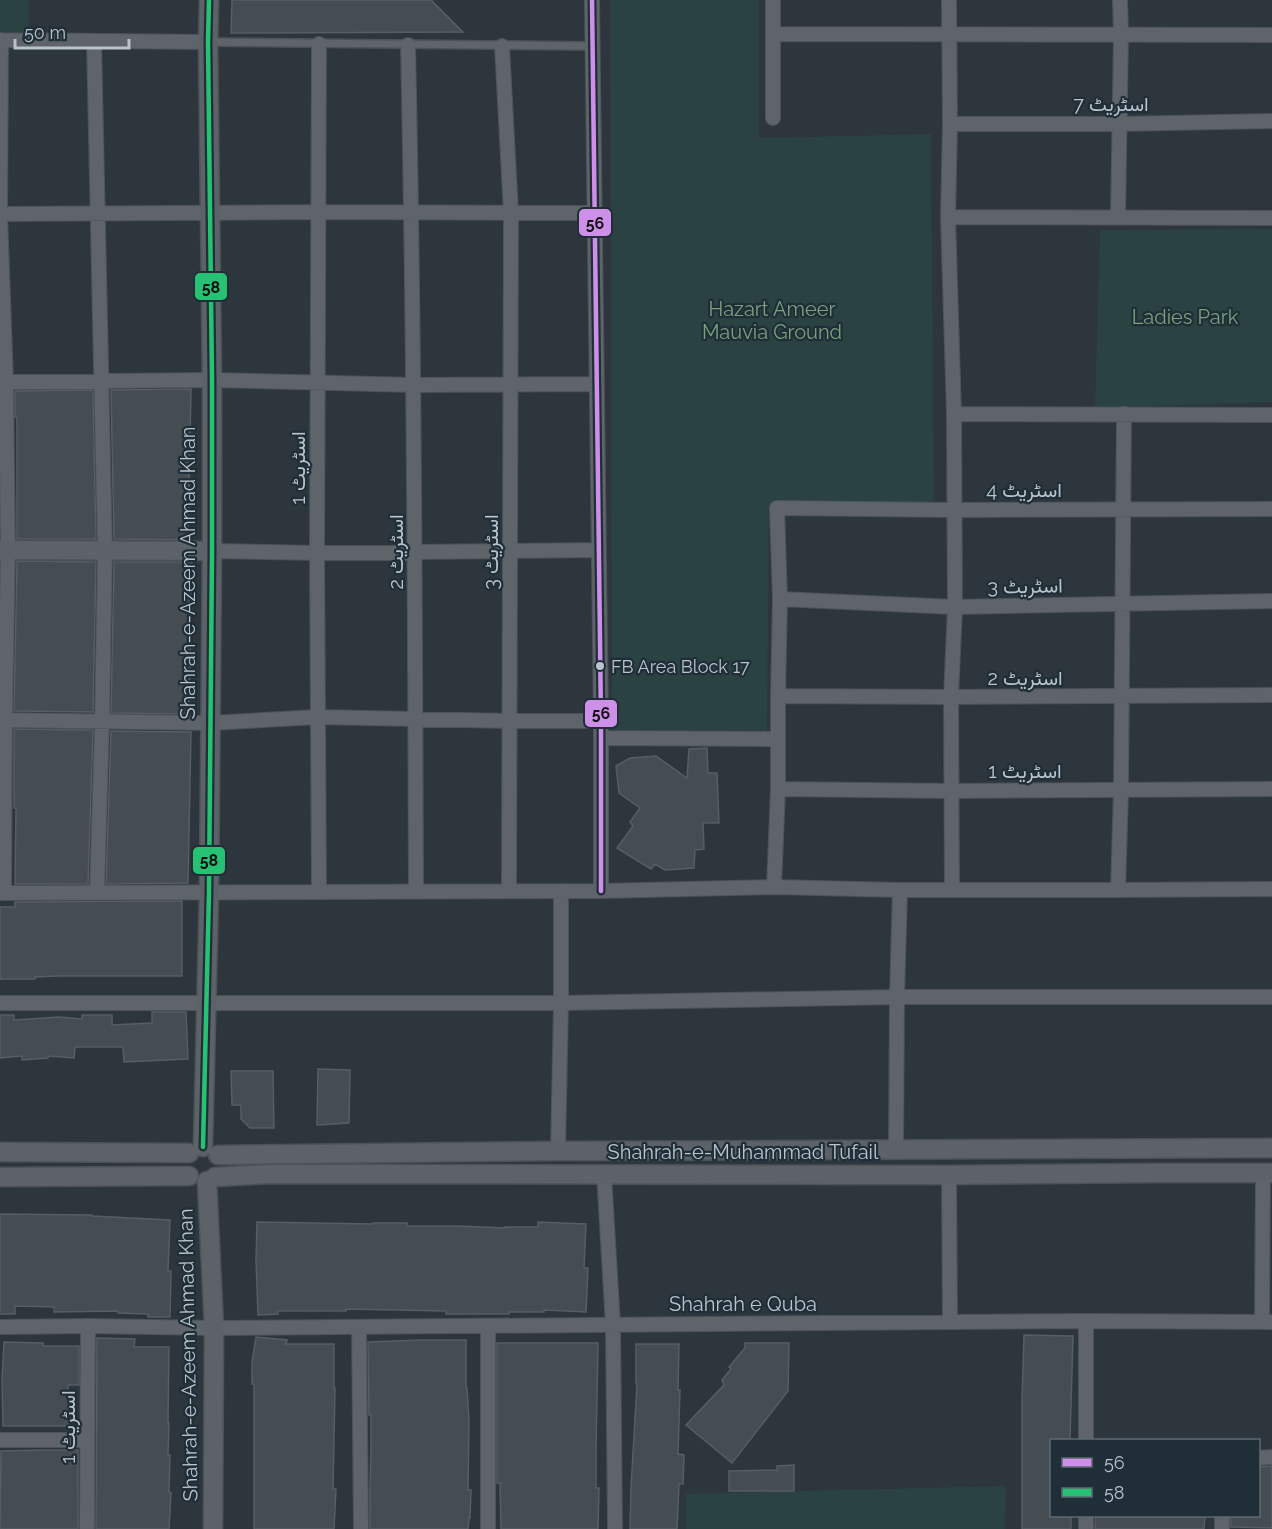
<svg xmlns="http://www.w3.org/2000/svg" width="1272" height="1529" viewBox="0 0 1272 1529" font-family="Raleway,Vazirmatn,sans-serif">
<rect width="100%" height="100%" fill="#2d363d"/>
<path fill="#2a4242" d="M0,0H29V37L0,38Z
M610,0H759V138L931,134L934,502L769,505L767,733L612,732Z
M1272,229V402L1095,408L1100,230Z
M1006,1486L1005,1529H686V1494Z"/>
<path fill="#464d52" stroke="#565e64" stroke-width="1.5" d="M232,0H431L463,32L231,33Z
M191,389L188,540L114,539L111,390Z
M93,390L96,539H17V417H15V391Z
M17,561L96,562L93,712L14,711Z
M114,562H192L189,714L111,713Z
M14,729L93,730L88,884H15L16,808H14Z
M111,731L191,732L188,883L106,884Z
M707,748L708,773H717L719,823H703L704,849L695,850L694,868L665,870L655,864L651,869L617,848L633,826L630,822L640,808L619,793L616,766L630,758L656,756L687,778L689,749Z
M182,901V976H58L35,977V979H0V907H15V902Z
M152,1012H186L188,1059L124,1062L123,1047H75L74,1058L48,1056V1058L22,1060V1056L0,1058V1015H14V1020L59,1017L82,1019V1015H112V1025L152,1023Z
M318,1069L350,1070L349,1123L317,1125Z
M231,1071H273L274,1128H250L241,1119V1105H232Z
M0,1214L92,1215V1216L170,1220L168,1271H171L170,1317H148V1314L118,1313V1311L54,1312V1307L15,1306V1314H0Z
M257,1222L373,1224V1223H407V1226H458L505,1228V1227H538V1222L586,1224L584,1268H588L586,1312L544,1310V1312H509V1314H446V1311L346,1309V1311H278V1314L258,1315L256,1259Z
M1024,1335L1073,1336L1070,1440H1052V1515H1071V1529H1022V1399Z
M256,1337L287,1340L286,1344H334V1388H335L333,1489H336L334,1529H254V1384H252V1362Z
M97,1338L135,1339L134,1347H169L168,1423H169L168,1455H170L169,1492L171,1493L169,1529H96Z
M422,1340H466V1388H467L469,1420L468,1490H471L470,1518H469L468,1529H370V1488L371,1450V1415H369L368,1342Z
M4,1342L43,1343V1346H79V1385H68V1426H3L2,1380Z
M497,1343H598L596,1448V1488H599L598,1529H501L500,1483H497Z
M745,1343H789L788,1391L732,1463L686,1425L724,1385L722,1380L731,1369L729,1367L745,1348Z
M636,1344H679L678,1390H680L678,1454L684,1455L683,1484H679L677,1529H630L631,1487L637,1384H636Z
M44,1450H78V1529H0L1,1451Z
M794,1465V1491H729V1471L777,1470V1466Z
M1272,1466V1528L1231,1527V1515H1258V1467Z
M1096,1515H1205L1204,1529H1095Z"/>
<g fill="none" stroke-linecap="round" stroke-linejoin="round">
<defs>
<path id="lane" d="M208,42L592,46"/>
<path id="street" d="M592,0L601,721V891
M773,0V118
M949,0L950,124L948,217L954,414L955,607L951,697L952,890
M773,34L1272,35
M0,40L208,42
M1,40L0,214L6,382L8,550L5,720L4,893
M94,41L105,551L102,722L97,893
M408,45C414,327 415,609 416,891
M502,46L511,213L509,891
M950,124H1119L1272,121
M0,214L319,212L594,213
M948,217L1272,218
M1118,217L1121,34L1120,0
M0,382L212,380L414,385L597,384
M954,414L1272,415
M212,551L317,553L599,550
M780,599L955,607L1272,601
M778,696L951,697L1272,695
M0,720L210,723L318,717L510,721H601
M601,738L778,739
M778,789L952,791L1272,789
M774,887L778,789V696L780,599L777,508L954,510L1272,509
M1118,890L1121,790L1124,414
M319,892L317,553L319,44
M0,893L601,891L774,887L900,890H1118L1272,889
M0,1003H561L897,997H1272
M896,1150L897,997L900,890
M558,1151L561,1003V891
M604,1174L613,1325L615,1529
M949,1175L950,1322
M1262,1322L1263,1173
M0,1327L88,1326L214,1328L1086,1321L1272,1322
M359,1327L361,1529
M0,1440H87
M1086,1440V1321
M1258,1458L1272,1457
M1222,1516V1529
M87,1529L88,1326
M488,1529V1326
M1086,1529V1516"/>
<path id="secondary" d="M0,550L212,551
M203,1147L209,892L212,551V380L208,42L209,0
M0,1152L189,1153
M218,1155L558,1151L1272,1148
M0,1177L189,1176
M215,1177L269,1174L949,1175L1152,1173H1272
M207,1181L214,1328L213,1529"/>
</defs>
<use href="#lane" stroke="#4c5257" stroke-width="10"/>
<use href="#street" stroke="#4c5257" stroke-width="16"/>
<use href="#secondary" stroke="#4c5257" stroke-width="21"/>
<use href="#lane" stroke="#5e646a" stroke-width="7"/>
<use href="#street" stroke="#5e646a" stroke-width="14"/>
<use href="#secondary" stroke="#5d6269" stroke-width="18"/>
<defs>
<path id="bus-1" d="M592,0L601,721V891"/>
<path id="bus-2" d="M203,1147L209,892L212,551V380L208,42L209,0"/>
</defs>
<use href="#bus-1" stroke="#202e38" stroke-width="9"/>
<use href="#bus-2" stroke="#202e38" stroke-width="9"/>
<use href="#bus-1" stroke="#ce8fe9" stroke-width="4.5"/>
<use href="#bus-2" stroke="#26c172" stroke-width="4.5"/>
</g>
<circle fill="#b9c3cc" stroke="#202e38" stroke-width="2" cx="600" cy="666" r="5"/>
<g text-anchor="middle" stroke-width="4.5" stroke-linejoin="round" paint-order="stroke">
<g font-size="18" fill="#b9c3cc" stroke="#202e38" text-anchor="start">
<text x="611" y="673">FB Area Block 17</text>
</g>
<g font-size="20" fill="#b9c3cc" stroke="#202e38">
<text x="1111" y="111">اسٹریٹ 7</text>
<text transform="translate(298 468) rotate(-90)" y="7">اسٹریٹ 1</text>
<text x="1024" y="497">اسٹریٹ 4</text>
<text transform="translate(396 552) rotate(-90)" y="7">اسٹریٹ 2</text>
<text transform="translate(491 552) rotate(-90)" y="7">اسٹریٹ 3</text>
<text transform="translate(188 573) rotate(-90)" y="7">Shahrah-e-Azeem Ahmad Khan</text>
<text transform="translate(1025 586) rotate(-1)" y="7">اسٹریٹ 3</text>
<text x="1025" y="685">اسٹریٹ 2</text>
<text x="1025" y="778">اسٹریٹ 1</text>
<text x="743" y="1159">Shahrah-e-Muhammad Tufail</text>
<text x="743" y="1311">Shahrah e Quba</text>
<text transform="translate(188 1355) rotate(-91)" y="7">Shahrah-e-Azeem Ahmad Khan</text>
<text transform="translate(68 1427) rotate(-90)" y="7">اسٹریٹ 1</text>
</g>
<g font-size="20" fill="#77a27b" stroke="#202e38">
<text x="772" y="316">Hazart Ameer<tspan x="772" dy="23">Mauvia Ground</tspan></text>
<text x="1185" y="324">Ladies Park</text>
</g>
</g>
<g stroke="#202e38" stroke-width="2">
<rect x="578" y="208" width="34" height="29" rx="6" fill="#ce8fe9"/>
<rect x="194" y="272" width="34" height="29" rx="6" fill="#26c172"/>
<rect x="584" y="699" width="34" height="29" rx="6" fill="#ce8fe9"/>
<rect x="192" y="846" width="34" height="29" rx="6" fill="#26c172"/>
</g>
<g font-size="16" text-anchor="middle" font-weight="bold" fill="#111">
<text x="595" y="229">56</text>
<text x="211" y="293">58</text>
<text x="601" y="719">56</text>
<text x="209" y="866">58</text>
</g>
<rect x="1050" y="1439" width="210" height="78" fill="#202e38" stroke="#5d6a73" stroke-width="1.5"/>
<rect x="1062" y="1458" width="30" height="9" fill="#ce8fe9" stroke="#5d6a73" stroke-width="1.5"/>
<text x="1104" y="1469" font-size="18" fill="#b9c3cc">56</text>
<rect x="1062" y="1488" width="30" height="9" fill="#26c172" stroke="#5d6a73" stroke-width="1.5"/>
<text x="1104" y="1499" font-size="18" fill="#b9c3cc">58</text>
<path d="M15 39v9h114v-9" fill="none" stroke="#b9c3cc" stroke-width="3"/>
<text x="24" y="39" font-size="18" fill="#b9c3cc" stroke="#202e38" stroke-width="4.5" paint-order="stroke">50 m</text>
</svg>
